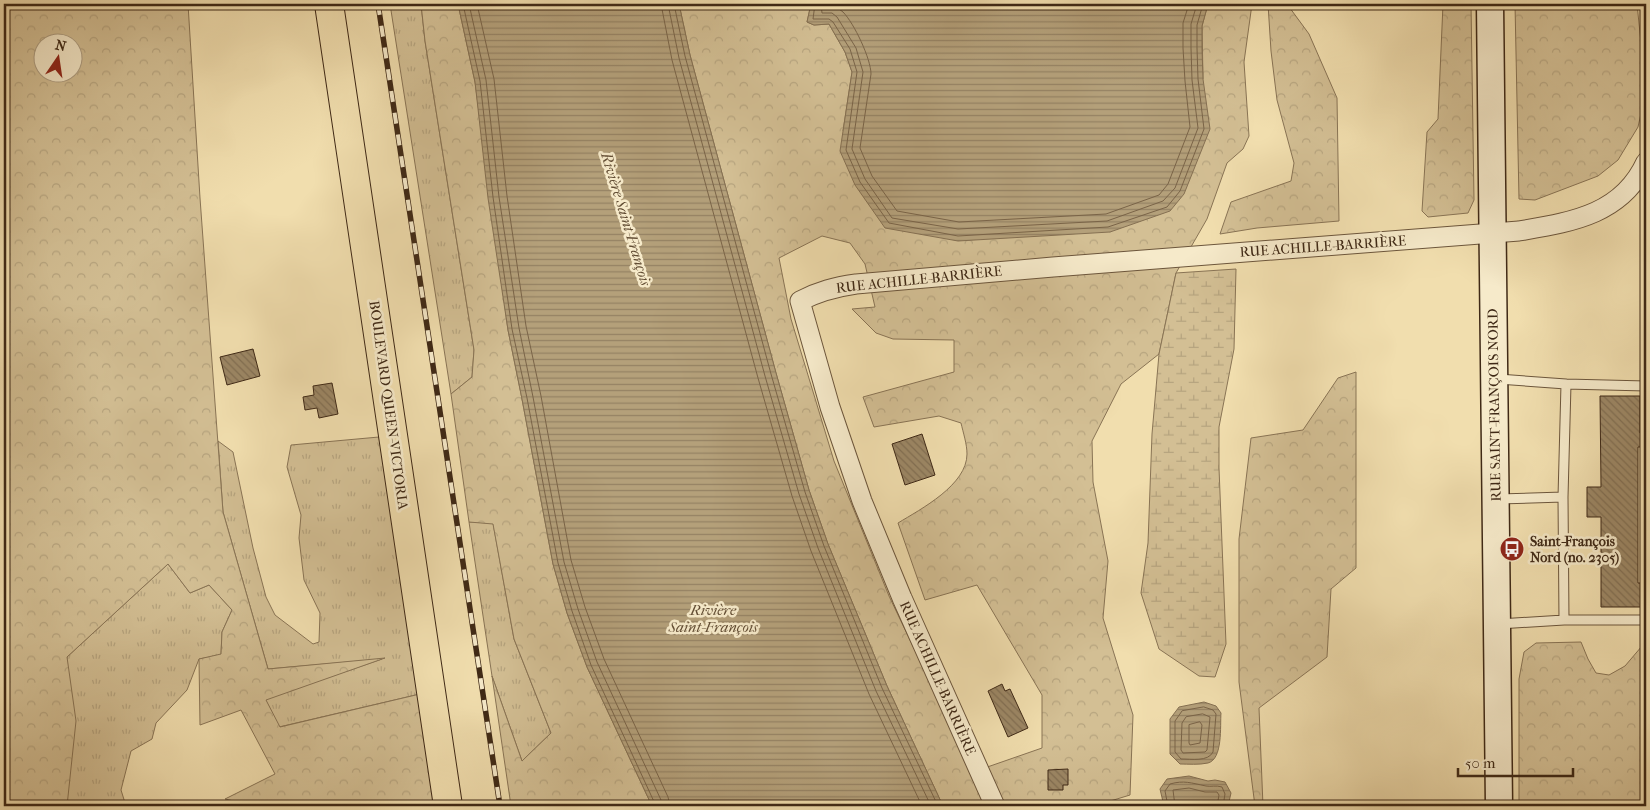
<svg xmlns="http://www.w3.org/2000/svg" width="1650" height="810" viewBox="0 0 1650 810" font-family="'IM FELL French Canon',serif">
<defs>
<pattern id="grass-tufts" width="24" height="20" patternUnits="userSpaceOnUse" patternTransform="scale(1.25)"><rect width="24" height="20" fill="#d3bf94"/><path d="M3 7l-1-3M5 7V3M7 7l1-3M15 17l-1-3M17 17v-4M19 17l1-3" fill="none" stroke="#b6a47f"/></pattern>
<pattern id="forest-crowns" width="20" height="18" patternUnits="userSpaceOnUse" patternTransform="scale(1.25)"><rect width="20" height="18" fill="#d3bf94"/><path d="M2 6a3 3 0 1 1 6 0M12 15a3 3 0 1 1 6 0" fill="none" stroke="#b6a47f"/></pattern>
<pattern id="wetland-marsh" width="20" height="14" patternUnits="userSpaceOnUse" patternTransform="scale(1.25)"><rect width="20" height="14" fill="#d3bf94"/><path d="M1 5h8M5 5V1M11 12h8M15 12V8" fill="none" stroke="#b6a47f"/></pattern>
<pattern id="water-rules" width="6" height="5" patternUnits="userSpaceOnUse" patternTransform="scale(1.25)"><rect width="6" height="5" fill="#b4a07a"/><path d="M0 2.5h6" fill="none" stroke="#948263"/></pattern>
<pattern id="building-back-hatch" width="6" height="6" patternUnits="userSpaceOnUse" patternTransform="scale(1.25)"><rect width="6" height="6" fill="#9c8765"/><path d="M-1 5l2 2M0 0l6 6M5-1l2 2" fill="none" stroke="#816e52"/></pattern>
</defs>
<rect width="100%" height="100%" fill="#f1deae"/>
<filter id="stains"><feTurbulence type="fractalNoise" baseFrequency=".004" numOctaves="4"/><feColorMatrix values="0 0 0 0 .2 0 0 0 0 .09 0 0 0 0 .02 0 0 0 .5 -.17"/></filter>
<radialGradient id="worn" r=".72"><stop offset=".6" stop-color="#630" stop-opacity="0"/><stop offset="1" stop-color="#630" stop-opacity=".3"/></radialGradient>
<path fill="url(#grass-tufts)" stroke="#897455" d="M390,4H421L425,41L474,350L472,377L451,394Z
M379,437L420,694L279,727L265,699L382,659L268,669L223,512L218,441L233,452L253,548L266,597L275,615L313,644L319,642L320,613L304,580L299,538L301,515L287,467L291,445Z
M469,522L493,523L514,639L551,733L522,761L492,676Z
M168,564L190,593L209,585L232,610L222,632L221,655L199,659L187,690L156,723L152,739L131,751L121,790L126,806H67V657Z"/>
<path fill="url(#forest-crowns)" stroke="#897455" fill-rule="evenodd" d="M4,4H188L200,198L223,512L268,669L385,658L266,700L280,727L420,694L436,806H256L225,799L275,774L241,710L200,725L199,659L221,654L222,632L232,610L209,585L190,593L168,564L67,657L76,721L67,806H4ZM42,42H72V72H42Z
M421,4H458L475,82L508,330L522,399L553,564L567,613L587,667L652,806H511L492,676L522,761L551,733L514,639L493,524L469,522L451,394L472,377L474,350L425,41Z
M679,4H811L807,22L814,25L829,24L845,52L852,72L843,131L1203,79L1202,26L1208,4H1252L1244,62L1249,136L1243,149L1227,163L1207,219L1176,273L1159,354L1121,384L1092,441L1093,482L1108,561L1103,618L1133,715L1130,795L1094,806H943L887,686L828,544L809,490L776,373L690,55ZM822,236L850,243L865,264L875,307L852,309L876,333L893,339L954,340V372L863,397L874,427L939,416L961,423C963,432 967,444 967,454C967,485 921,509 898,523L925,600L977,585L1042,695V748L973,772L889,596L834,461L791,319L779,258Z
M1268,4H1287L1309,34L1337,98L1339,221L1257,228L1220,234L1231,202L1291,181L1294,163L1277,100L1271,51Z
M1443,4H1471L1474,200L1468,213L1428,217L1422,211L1427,132L1438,119Z
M1515,4H1637L1646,91L1638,127L1618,160L1598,176L1535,200L1519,199Z
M1356,372V568L1331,589L1327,657L1259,708L1263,806H1255L1239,682V539L1251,438L1303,430L1338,378Z
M1581,642L1588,659L1596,673L1609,675L1625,666L1642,646H1646V806H1519V679L1524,652L1536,643Z"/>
<path fill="url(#wetland-marsh)" stroke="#897455" d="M1236,269L1234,349L1219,427V468L1226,644L1215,677L1199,676L1159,649L1141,593L1148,543L1152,434L1159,354L1176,273Z"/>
<path fill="url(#water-rules)" stroke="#857052" d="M458,4H679L690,55L776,373L809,490L828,544L887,686L943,806H652L587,667L567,613L553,564L522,399L508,330L488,198L475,82Z
M811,4H1208L1202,26V48L1203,79L1210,129L1184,194L1170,211L1110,232L958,241L885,228L855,185L840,151L852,72L845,52L829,24L814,25L807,22Z
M1204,702L1216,706L1221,713C1220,726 1223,759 1208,763C1199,765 1188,764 1180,764L1170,754V719L1179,707Z
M1189,776L1208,781L1215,780L1225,782L1231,793L1228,806H1164L1160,789L1167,779Z"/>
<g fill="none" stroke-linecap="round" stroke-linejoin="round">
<path stroke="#7a6448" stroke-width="1" d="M463,4L480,81L493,197L512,329L527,398L558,563L572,611L591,665L656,806
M469,4L486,80L499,197L519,328L533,397L564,562L578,609L597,662L661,800L662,806
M477,4L494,79L507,196L526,326L541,396L571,560L585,607L604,659L668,797L670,806
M661,4L672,60L758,378L792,496L811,551L869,694L922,806
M668,4L679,58L765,376L799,494L818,548L876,691L931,806
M674,4L685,56L771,374L805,492L824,546L882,688L938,806
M815,4L813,19H829L833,22L850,49L857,72L846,150L860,182L889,223L958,236L1108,227L1167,207L1180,191L1204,129L1198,79L1197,48V25L1203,4
M821,4L822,13H832L837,17L856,48L863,72L852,149L865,179L892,218L958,229L1107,221L1163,201L1175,188L1198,128L1192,80L1191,48V24L1197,4
M829,4C833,7 839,8 843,12C854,23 871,59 871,74L860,148L872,176L897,211L959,222L1106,214L1159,195L1168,184L1190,127L1185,81L1183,48V23L1189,4
M1204,707L1213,710L1216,714L1213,752C1208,762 1191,759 1181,759L1175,752V721L1182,711Z
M1203,714L1210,717L1207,750L1205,752L1183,753L1181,750L1182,723L1186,717Z
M1200,722L1202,725L1200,743L1190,745L1189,743V725Z
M1168,806L1165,791L1170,784C1184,780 1191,783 1206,786C1211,787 1216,785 1222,787L1225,794L1223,806
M1175,806L1173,790L1189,788L1205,792H1217L1219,795L1217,806"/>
</g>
<path fill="url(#building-back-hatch)" stroke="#3f2916" d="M253,349L260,376L227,385L220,357Z
M332,383L338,414L319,418L317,408L305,410L303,397L314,395L313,386Z
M1600,396H1640V433H1646V447H1638V583H1641L1642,607H1601V517H1587V487H1601Z
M922,434L935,475L905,485L892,444Z
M1002,684L1005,691L1010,689L1028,728L1008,737L988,691Z
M1068,769V785H1063V790H1048V770Z"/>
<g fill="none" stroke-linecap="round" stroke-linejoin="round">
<defs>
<path id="lane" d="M1498,379L1566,384L1563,497L1564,620L1499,624
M1566,384L1646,386
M1498,499L1563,497
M1564,620H1646"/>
<path id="street" d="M995,806L902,598L862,501L830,407L800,301C819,291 835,287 856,284L1053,267L1519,231C1571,222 1622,215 1646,162"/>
<path id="secondary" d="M1490,4L1499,806"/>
<path id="primary" d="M329,4L448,806"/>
</defs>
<use href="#lane" stroke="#6c563c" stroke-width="11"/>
<use href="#street" stroke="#6c563c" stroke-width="21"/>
<use href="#secondary" stroke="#3f2916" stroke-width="29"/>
<use href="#primary" stroke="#3f2916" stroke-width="30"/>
<use href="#lane" stroke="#f6eaca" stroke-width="9"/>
<use href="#street" stroke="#f6eaca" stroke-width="19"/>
<use href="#secondary" stroke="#f6eaca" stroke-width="26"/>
<use href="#primary" stroke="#f1deae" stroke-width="28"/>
<defs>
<path id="rail" d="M378,4L500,806"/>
</defs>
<use href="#rail" stroke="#3f2916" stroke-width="5.5"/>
<use href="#rail" stroke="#f6eaca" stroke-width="4" stroke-dasharray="11" stroke-linecap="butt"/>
</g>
<defs>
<symbol id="bus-disc" viewBox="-11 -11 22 22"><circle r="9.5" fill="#8f2418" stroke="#f6eaca"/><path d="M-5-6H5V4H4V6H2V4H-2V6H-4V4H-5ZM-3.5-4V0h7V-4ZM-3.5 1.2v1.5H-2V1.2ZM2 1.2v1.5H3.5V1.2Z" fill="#fff"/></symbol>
</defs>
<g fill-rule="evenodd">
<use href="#bus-disc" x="1498" y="535" width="28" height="28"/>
</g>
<g text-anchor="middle" stroke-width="5" stroke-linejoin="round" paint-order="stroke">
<g font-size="14" fill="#3f2916" stroke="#f6eaca">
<text transform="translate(1323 246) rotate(-4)" y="5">RUE ACHILLE-BARRIÈRE</text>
<text transform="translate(919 279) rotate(-6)" y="5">RUE ACHILLE-BARRIÈRE</text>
<text transform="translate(389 405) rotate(82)" y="5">BOULEVARD QUEEN-VICTORIA</text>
<text transform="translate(1494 405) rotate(-91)" y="5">RUE SAINT-FRANÇOIS NORD</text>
<text transform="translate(938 678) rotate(66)" y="5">RUE ACHILLE-BARRIÈRE</text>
</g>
<g font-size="14" font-weight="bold" fill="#3f2916" stroke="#f6eaca" text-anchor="start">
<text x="1530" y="546">Saint-François<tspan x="1530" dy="16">Nord (no. 2305)</tspan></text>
</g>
<g font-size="15" font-style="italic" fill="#624d34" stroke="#f6eaca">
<text transform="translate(626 219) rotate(73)" y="5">Rivière Saint-François</text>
<text x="713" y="615">Rivière<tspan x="713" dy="17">Saint-François</tspan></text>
</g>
</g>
<rect width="1650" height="810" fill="none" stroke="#f1deae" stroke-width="20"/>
<rect x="5" y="5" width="1640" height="800" fill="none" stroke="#3f2916" stroke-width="2.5"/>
<rect x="10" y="10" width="1630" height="790" fill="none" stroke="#3f2916"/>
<g transform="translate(58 58) rotate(13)"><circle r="24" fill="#f6eaca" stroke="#ad9d82"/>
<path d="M0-4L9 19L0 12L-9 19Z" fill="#8f2418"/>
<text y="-8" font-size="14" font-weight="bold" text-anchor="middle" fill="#3f2916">N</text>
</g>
<path d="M1458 768v8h115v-8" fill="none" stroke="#3f2916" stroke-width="2.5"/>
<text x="1465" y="768" font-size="15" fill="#3f2916" stroke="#f6eaca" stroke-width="4" paint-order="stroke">50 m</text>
<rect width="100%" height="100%" filter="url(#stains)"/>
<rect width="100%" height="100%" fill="url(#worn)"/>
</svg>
